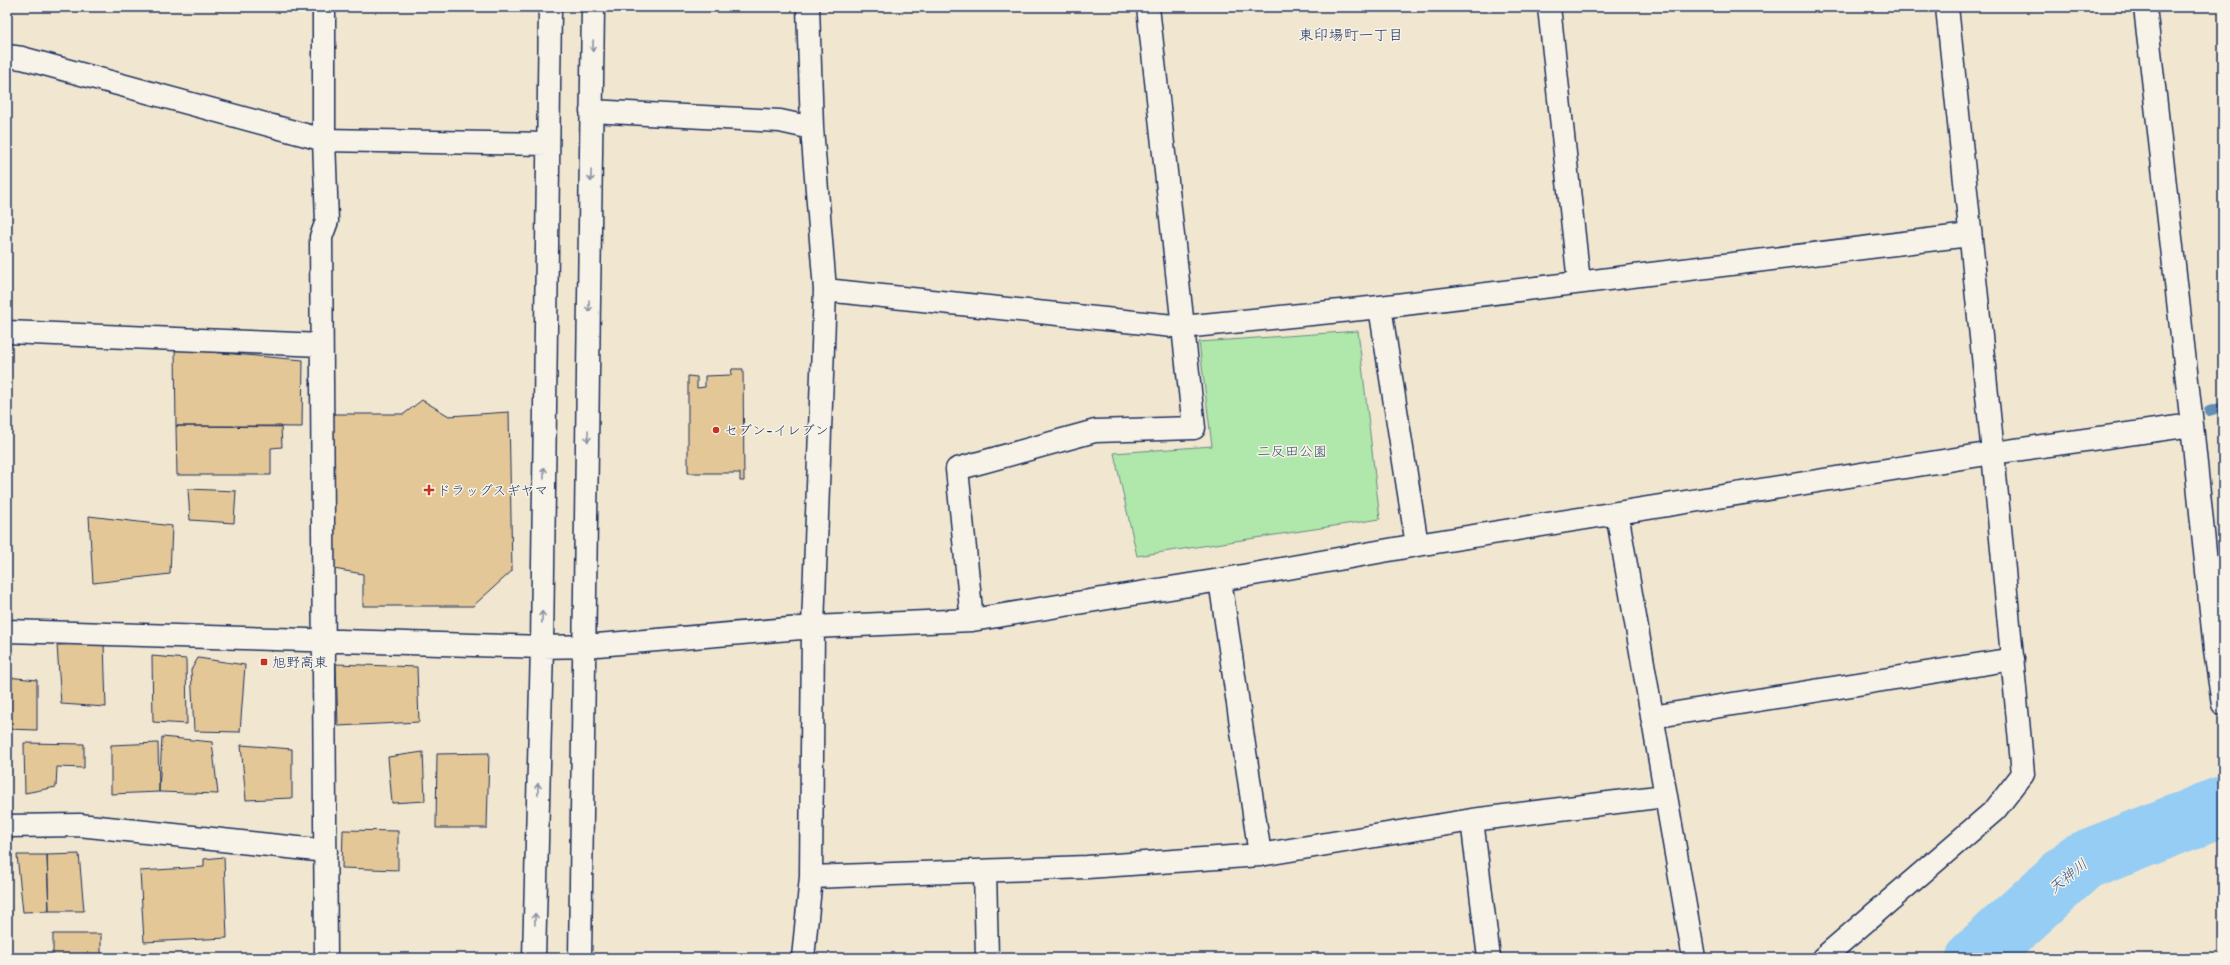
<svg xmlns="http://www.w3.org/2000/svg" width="2230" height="965" font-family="'Shantell Sans','Klee One',sans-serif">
  <rect width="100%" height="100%" fill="#f1e6d0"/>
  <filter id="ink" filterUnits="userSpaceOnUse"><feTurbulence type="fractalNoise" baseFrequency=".025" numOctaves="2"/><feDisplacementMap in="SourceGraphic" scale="8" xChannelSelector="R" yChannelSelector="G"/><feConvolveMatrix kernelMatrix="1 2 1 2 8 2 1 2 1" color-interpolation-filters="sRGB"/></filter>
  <g filter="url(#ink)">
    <path fill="#b0e7aa" stroke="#668b84" d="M1358,331l22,188 -243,37 -23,-103 98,-7 -13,-104z"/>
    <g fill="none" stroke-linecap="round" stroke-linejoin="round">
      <path stroke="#648eb8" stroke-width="10" d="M2209,411l14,-4"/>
      <path stroke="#95cdf4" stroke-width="60" d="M1976,958l105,-96 142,-56"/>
    </g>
    <path fill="#e4c797" stroke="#1b2f5e" d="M175,349l128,11 -1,67 -126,-1z
      M732,369h11l1,112h-4v-8h-52v-97l9,1v11l8,-1v-11l26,-1z
      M422,400l27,16 60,-4 3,159 -39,35h-110v-32l-35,-6 -2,-154h78z
      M176,426h105l1,21 -11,1v27h-94z
      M188,489l48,2 -2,32 -44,-3z
      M89,516l83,10 -2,48 -77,9z
      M104,643l2,64 -45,-3 -4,-59z
      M152,656l34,3 1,65 -34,-2z
      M198,658l47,7 -5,67 -46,-1 -3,-61z
      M336,664l81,3 2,55 -81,4z
      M7,677l30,3v50l-30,-1z
      M162,737l50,5 6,52 -59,-2z
      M24,743l60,1v24l-27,-1 -1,20 -31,6z
      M158,743l1,49 -48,2v-49z
      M241,745l51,4v49l-46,2z
      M423,752l2,49 -33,2 -4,-46z
      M489,753l-2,75h-51l1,-74z
      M343,830l55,1v39l-56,-2z
      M79,854l5,57h-35l-2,-56z
      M17,855h30l2,56 -26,1z
      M224,857l3,81 -83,4 -4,-71 64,-4v-8z
      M53,934h48v24h-48z"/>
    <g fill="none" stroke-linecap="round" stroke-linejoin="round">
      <defs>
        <path id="minor" d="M324,7v133l3,81 -6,16 5,721
          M1549,7l30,275
          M2145,7l47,418 23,225 8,54
          M7,56l15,2 302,82 223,4
          M591,111l189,10 32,7
          M825,290l358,37 197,-20 589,-72
          M1380,307l37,238
          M7,332l314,13
          M1617,513l77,445
          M1220,580l40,275
          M972,620l-15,-151 138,-38 99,-3 -46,-421
          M7,631l535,16 43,-1 228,-19 159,-7 248,-40 197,-35 576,-92 199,-28
          M1652,717l361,-58
          M1472,820l17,138
          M7,826l72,-1 247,26
          M985,871l2,87
          M811,877l276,-10 173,-12 212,-35 193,-24
          M534,958l8,-311 8,-640
          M580,958l13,-951
          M803,958l8,-81 2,-250 12,-337 -13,-162 -4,-121
          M1823,958l172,-148 28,-36 -30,-321 -46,-446"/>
      </defs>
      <use href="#minor" stroke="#1b2f5e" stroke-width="25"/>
      <use href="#minor" stroke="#f7f3e8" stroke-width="22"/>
    </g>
    <defs><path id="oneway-shaft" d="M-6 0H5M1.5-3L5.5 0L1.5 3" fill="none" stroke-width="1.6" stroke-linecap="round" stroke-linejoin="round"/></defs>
    <g stroke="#8991a3">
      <use href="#oneway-shaft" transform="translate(593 46) rotate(91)"/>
      <use href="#oneway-shaft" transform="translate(591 176) rotate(91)"/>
      <use href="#oneway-shaft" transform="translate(589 306) rotate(91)"/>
      <use href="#oneway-shaft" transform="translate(588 436) rotate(91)"/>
      <use href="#oneway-shaft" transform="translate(544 473) rotate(-89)"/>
      <use href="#oneway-shaft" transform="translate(542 617) rotate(-89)"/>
      <use href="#oneway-shaft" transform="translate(538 789) rotate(-89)"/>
      <use href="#oneway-shaft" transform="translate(535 919) rotate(-89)"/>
    </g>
  </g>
  <g fill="#c8321e" stroke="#f7f3e8" stroke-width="1.5">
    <circle cx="716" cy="430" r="4"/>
    <path d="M427 484h4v4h4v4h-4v4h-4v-4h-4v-4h4z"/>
    <rect x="260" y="658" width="8" height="8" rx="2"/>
  </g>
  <g text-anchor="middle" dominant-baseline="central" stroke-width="3" stroke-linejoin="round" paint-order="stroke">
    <g font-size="14" fill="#1b2f5e" stroke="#f7f3e8" text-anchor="start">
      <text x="724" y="430">セブン-イレブン</text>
      <text x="437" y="490">ドラッグスギヤマ</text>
      <text x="272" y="662">旭野高東</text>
    </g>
    <g font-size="14" fill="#39546d" stroke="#f7f3e8">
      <text x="1292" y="451">二反田公園</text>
    </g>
    <g font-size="15" fill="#1b2f5e" stroke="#f7f3e8">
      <text x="1351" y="35">東印場町一丁目</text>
    </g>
    <g font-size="15" font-style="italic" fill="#3a5684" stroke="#f7f3e8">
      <text transform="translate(2068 876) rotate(-39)">天神川</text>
    </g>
  </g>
  <rect width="2230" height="965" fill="none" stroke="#f7f3e8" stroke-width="24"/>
  <rect x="12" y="12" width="2206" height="941" fill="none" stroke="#1b2f5e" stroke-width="1.5" filter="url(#ink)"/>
</svg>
